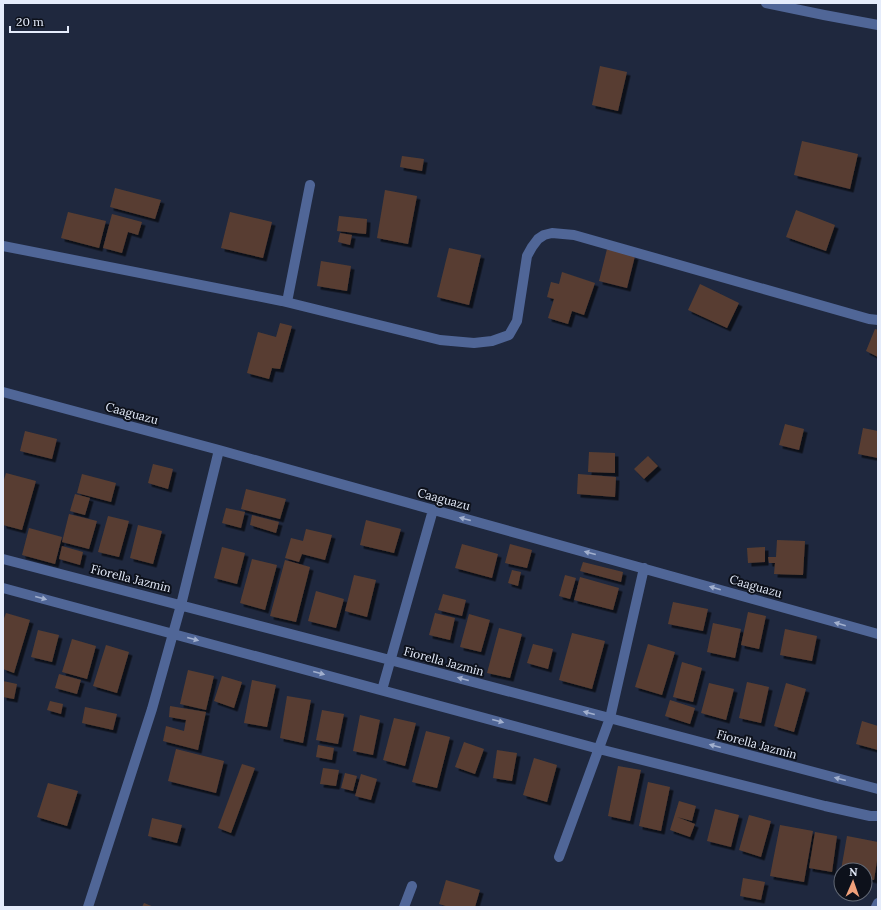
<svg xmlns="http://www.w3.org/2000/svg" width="881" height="910" font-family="Lora,serif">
  <defs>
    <filter id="shadow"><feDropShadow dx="3.5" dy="3.5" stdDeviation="0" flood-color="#0009"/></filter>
  </defs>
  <rect width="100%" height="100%" fill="#1f283e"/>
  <path fill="#583e31" filter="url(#shadow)" d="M600,66l27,6 -9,39 -26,-6z
    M802,141l56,13 -8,35 -56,-14z
    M402,156l22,3 -2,12 -22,-4z
    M115,188l46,12 -6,19 -45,-12z
    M385,190l32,6 -9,48 -31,-6z
    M796,210l39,15 -9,26 -40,-14z
    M68,212l38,9 -7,27 -38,-10z
    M230,212l42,10 -9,36 -42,-10z
    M112,214l30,8 -4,13 -10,-3 -6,21 -19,-5z
    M339,216l28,3 -1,15 -29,-3z
    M340,233l12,2 -2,10 -12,-3z
    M449,248l32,7 -12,50 -32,-8z
    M607,249l28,7 -8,32 -28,-7z
    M321,261l30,5 -4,25 -30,-5z
    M562,272l33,11 -11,32 -12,-4 -4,13 -20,-6 6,-19 -7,-2 4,-15 8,2z
    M700,284l39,19 -12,25 -39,-18z
    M280,323l12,3 -12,43 -8,-1 -3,11 -22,-6 11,-41 18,5z
    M875,329l3,1v27l-12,-6z
    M785,424l19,5 -5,21 -20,-5z
    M863,428l15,3v27l-20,-4z
    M25,431l32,8 -5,20 -32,-8z
    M589,452l26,1v20l-27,-1z
    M648,456l10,10 -14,13 -10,-10z
    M153,464l20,5 -5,20 -20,-6z
    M6,473l30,8 -14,49 -19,-5v-42z
    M82,474l34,9 -5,19 -34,-9z
    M578,474l38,3 -1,20 -38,-3z
    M246,489l40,10 -6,20 -39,-10z
    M75,494l15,4 -5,17 -15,-4z
    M226,508l19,4 -4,16 -19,-5z
    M69,514l28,7 -8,28 -27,-7z
    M252,515l27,7 -3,11 -26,-8z
    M108,516l21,5 -10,36 -21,-5z
    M366,520l35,9 -7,24 -34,-8z
    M138,525l24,6 -9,33 -23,-6z
    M29,528l33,9 -7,27 -33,-9z
    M306,529l26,6 -7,25 -23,-6 -3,8 -14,-4 6,-20 12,3z
    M777,540l28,1 -2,34 -29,-1 1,-11h-6l-1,-6h8z
    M462,544l36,10 -6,24 -37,-10z
    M510,544l22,6 -5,18 -22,-5z
    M62,546l21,6 -3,13 -21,-6z
    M222,547l23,6 -8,31 -23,-6z
    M765,547v15l-17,1 -1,-15z
    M252,559l25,6 -12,45 -25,-7z
    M285,560l25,7 -14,55 -26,-6z
    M583,562l40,10 -2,10 -41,-11z
    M512,570l9,2 -3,14 -10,-3z
    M354,575l22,5 -9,37 -22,-6z
    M565,575l11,3 -6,21 -11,-3z
    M580,577l39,11 -6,22 -39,-10z
    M316,591l28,8 -8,29 -28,-7z
    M443,594l23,6 -4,16 -24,-6z
    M673,602l35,7 -5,22 -35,-7z
    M748,612l18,4 -7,33 -18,-4z
    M6,613l24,7 -16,53 -11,-4v-48z
    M435,613l20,5 -5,22 -21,-5z
    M469,614l21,6 -9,32 -21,-5z
    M713,623l28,6 -6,29 -28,-6z
    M499,628l23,6 -12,44 -23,-5z
    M785,629l32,7 -5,25 -32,-6z
    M38,630l21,5 -7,27 -21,-5z
    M572,633l33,8 -13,48 -33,-9z
    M72,639l24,7 -9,33 -25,-7z
    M533,644l20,5 -5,20 -21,-6z
    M648,644l27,8 -13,43 -27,-8z
    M106,645l23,7 -12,41 -24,-7z
    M682,662l20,6 -9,34 -20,-5z
    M188,670l26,6 -8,34 -26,-6z
    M59,674l22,6 -4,14 -22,-6z
    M222,676l20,6 -8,26 -20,-7z
    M252,680l24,5 -9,42 -23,-4z
    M3,681l14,3 -3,15 -11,-2z
    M747,682l22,5 -8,36 -22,-5z
    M709,683l25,6 -8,31 -25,-7z
    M786,683l20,6 -12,43 -20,-6z
    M287,696l24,4 -8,43 -23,-5z
    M670,700l25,8 -5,16 -25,-8z
    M50,701l13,3 -2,10 -14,-4z
    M170,706l36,6 -8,38 -35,-9 3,-15 18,5 2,-11 -17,-3z
    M85,707l32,7 -4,16 -31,-7z
    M322,710l22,4 -6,30 -22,-4z
    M360,715l20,5 -7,35 -20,-4z
    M394,718l22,5 -11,43 -22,-6z
    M862,721l16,5v24l-22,-6z
    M426,731l24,6 -13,51 -25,-6z
    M464,742l20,7 -9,25 -20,-7z
    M318,745l16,3 -2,12 -16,-3z
    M176,749l48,12 -8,32 -48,-12z
    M497,750l20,3 -5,28 -19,-3z
    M534,758l23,7 -10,37 -24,-7z
    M242,764l13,4 -24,65 -13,-5z
    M618,766l23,4 -11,51 -22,-5z
    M323,768l16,2 -3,16 -16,-2z
    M345,773l12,3 -4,15 -12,-3z
    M361,774l16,5 -6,21 -16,-4z
    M648,782l22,5 -9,44 -22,-5z
    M48,783l30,8 -11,35 -30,-9z
    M679,801l17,5 -4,15 -15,-4 18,7 -5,13 -20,-7z
    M715,809l24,6 -8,32 -24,-6z
    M749,815l22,6 -10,36 -22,-7z
    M152,818l30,7 -5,18 -29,-7z
    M780,825l33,6 -9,51 -34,-6z
    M815,832l22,4 -5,36 -23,-4z
    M847,836l31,6v12l-4,26 -9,-2v-8h-24z
    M743,878l22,4 -4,18 -21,-4z
    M446,880l34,10 -5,17h-26l-10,-3z
    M144,903l10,4h-12z"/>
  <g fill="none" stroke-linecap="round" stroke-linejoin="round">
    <path stroke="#506697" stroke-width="10" d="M766,3l58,12 54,10
      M3,246l279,55 158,39 34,3 18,-2 17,-6 8,-14 10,-65 5,-9 6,-8 6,-4 8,-2 22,2 295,84 9,1
      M287,302l23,-117
      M3,392l216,58 659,184
      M3,559l387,101 488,129
      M3,588l596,161 226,57 45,10h8
      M382,690l51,-180
      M559,857l51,-139 34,-150
      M88,907l64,-198 29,-104 38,-155
      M404,907l8,-21
      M876,907l2,-4"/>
  </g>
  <defs><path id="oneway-solid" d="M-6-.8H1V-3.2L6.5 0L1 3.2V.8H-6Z"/></defs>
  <g fill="#a2b0ce">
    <use href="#oneway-solid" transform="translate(465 519) rotate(-165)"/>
    <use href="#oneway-solid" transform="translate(590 553) rotate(-165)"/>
    <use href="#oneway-solid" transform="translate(715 588) rotate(-164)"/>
    <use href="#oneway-solid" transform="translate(41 598) rotate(15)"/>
    <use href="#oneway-solid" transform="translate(840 624) rotate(-164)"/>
    <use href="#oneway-solid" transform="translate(193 639) rotate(15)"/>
    <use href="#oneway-solid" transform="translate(319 673) rotate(15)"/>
    <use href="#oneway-solid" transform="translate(463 679) rotate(-165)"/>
    <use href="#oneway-solid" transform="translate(589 713) rotate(-165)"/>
    <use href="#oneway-solid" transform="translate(498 721) rotate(15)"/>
    <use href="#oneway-solid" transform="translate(715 746) rotate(-165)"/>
    <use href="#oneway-solid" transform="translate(840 779) rotate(-165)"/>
  </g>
  <g text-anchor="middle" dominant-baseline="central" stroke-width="4" stroke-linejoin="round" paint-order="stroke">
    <g font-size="12" fill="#e5ecfb" stroke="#0d111b">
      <text transform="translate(132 413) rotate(15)">Caaguazu</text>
      <text transform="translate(444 499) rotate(15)">Caaguazu</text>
      <text transform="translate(131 578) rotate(14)">Fiorella Jazmin</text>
      <text transform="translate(756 586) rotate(16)">Caaguazu</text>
      <text transform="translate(444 661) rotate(15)">Fiorella Jazmin</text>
      <text transform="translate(757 744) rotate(15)">Fiorella Jazmin</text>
    </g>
  </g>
  <rect width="881" height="910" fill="none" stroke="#e5ecfb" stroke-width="8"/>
  <g transform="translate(853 882) rotate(2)"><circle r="19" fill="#0d111b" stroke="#636975"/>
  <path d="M0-3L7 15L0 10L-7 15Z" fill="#f1a17b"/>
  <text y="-6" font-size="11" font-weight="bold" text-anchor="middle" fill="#e5ecfb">N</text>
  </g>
  <path d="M10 26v6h58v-6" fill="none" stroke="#e5ecfb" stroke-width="2"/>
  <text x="16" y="26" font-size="12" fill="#e5ecfb" stroke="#0d111b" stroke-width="3" paint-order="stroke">20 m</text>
</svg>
